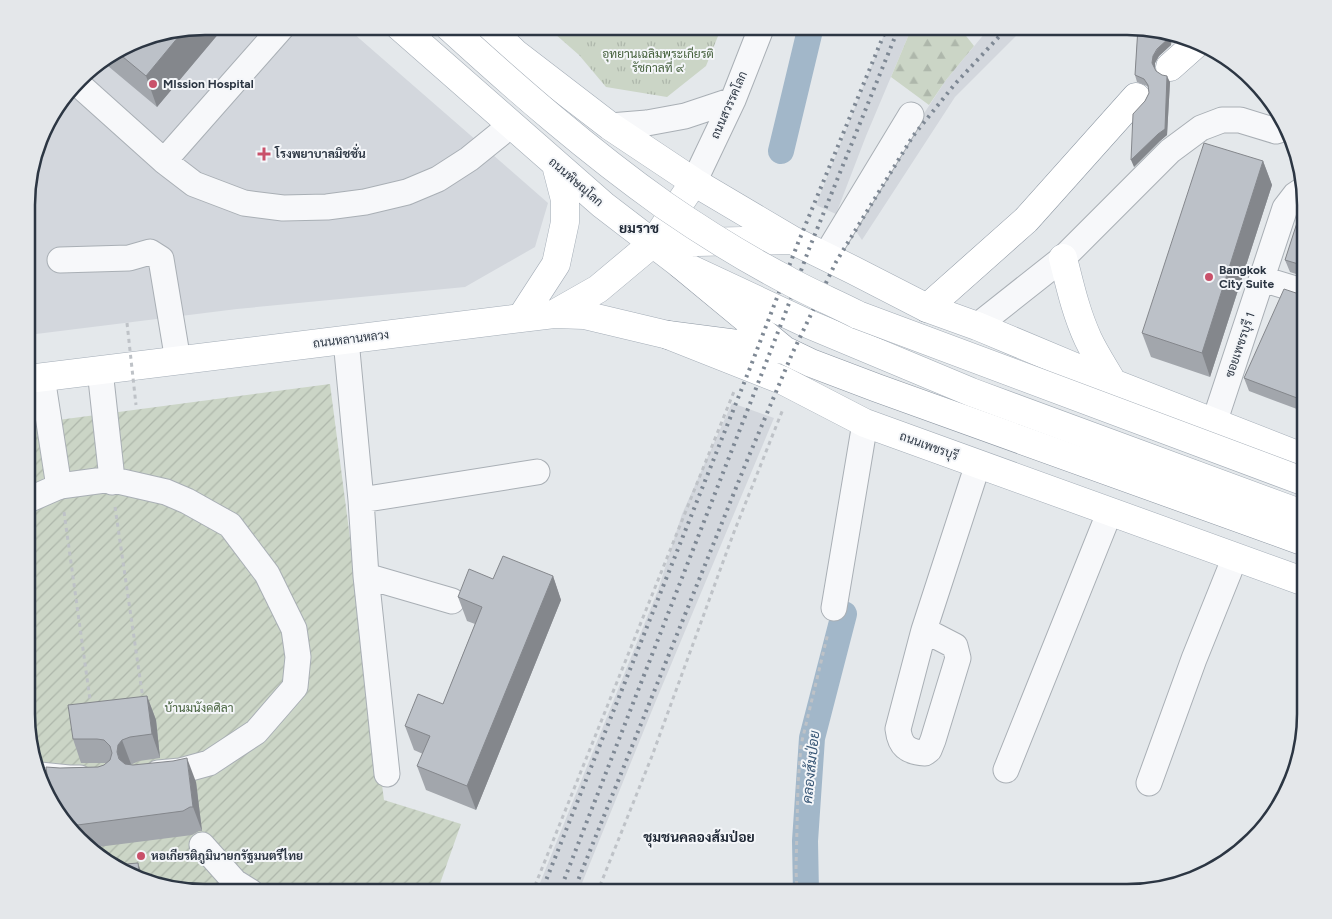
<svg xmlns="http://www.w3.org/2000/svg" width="1332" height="919" font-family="Figtree,Sarabun,sans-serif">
  <defs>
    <pattern id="forest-firs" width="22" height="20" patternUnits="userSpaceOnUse" patternTransform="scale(1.25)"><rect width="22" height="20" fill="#cbd5c6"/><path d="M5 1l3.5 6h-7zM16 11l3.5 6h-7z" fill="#aeb7ab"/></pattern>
    <pattern id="park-tufts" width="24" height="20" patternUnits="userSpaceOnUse" patternTransform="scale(1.25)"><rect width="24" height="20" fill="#cbd5c6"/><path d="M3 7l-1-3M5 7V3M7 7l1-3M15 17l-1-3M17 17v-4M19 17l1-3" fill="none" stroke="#aeb7ab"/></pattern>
    <pattern id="garden-furrows" width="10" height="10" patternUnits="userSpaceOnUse" patternTransform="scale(1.25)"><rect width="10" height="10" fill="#cbd5c6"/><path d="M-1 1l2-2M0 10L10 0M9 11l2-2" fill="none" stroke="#aeb7ab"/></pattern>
  </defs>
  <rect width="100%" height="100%" fill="#e4e8eb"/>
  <path fill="#d3d7dd" d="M205,26h140l203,177 -13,44 -70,40 -228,22 -209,26v-153l17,-56 42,-55 50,-31z
    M887,27h25l-46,109 -30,78 -20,-9z
    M990,27h35l-70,70 -93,143 -11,-16 95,-144z
    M732,403l42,15 -119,285 -77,190h-42l122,-303 24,-76z"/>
  <path fill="url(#forest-firs)" d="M912,27h47l15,19 -28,34 -17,25 -38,-28z"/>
  <path fill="url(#park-tufts)" d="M546,26h176l-16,40 -39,31 -61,-10 -27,-32z"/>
  <path fill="url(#garden-furrows)" d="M330,384l54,416 77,24 -24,68h-244l-46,-9 -51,-27 -46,-53 -22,-66v-313z"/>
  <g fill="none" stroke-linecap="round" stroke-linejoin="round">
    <path stroke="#a2b7c9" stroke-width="26" d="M781,151l30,-125
      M806,893l-1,-52 7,-103 32,-124"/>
    <defs>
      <path id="minor" d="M77,83l87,78 119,-135
        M610,126l37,-3 38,-7 48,-16
        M164,161l30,23 50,19 39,5 44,-1 38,-5 42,-10 31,-13 31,-20 42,-34
        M694,182l39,-82 29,-74
        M825,257l86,-142
        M60,260l69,-2 21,-6 11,7 17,102
        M1262,279l43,13
        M977,326l86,-68 107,-107 31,-23 21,-8h18l36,11 10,-3
        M346,340l15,160 5,76 21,198
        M100,370l12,109
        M42,377l17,110
        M1214,423l71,-215 10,-13 9,-6
        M28,500l32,-14 52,-7v3l6,-1 48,11 21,9 43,24 37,49 27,55 4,28 -3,30 -39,45 -47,31 -29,8 -22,2
        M361,500l176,-28
        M366,576l86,25
        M834,608l31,-185
        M924,630l31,16 3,12 -25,82 -4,10 -4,3c-18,-1 -25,-7 -27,-24l26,-99 54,-166
        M1006,770l104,-259
        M40,775l29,3h11
        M1149,783l45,-124 41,-102
        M202,845l33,37 16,10"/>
      <path id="major" d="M399,26l204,179 77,59 126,59 165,69 334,123
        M487,26l28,27 95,73 84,56 98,58 61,30 74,38 50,18 136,57 192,75
        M653,243l139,-3
        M1063,258c7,28 13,55 25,81 7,15 17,30 25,44
        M554,314l30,1 84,20 114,45 83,43 440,159
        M521,318l35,-54 9,-42v-22l-9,-35
        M28,379l526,-65 44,-25 55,-46 41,-61"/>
      <path id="highway" d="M1170,67l27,-24
        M680,264l104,86
        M927,308l99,-88 110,-123
        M668,335l116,15 27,13 66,25 428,154"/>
    </defs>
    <use href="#minor" stroke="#a9afb5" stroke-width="27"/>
    <use href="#major" stroke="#a4adb7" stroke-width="29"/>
    <use href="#highway" stroke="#8c96a2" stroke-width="29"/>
    <path stroke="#bec2c7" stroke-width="3" stroke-dasharray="4 4" stroke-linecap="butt" d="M115,507l28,192
      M64,512l27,195
      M532,893l203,-504
      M597,893l55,-137 82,-224 49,-123
      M797,893l-1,-24 2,-85 3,-39 27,-112"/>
    <use href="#minor" stroke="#f7f8fa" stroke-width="25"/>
    <use href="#major" stroke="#fff" stroke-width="28"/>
    <use href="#highway" stroke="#fff" stroke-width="28"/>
    <path stroke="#7e8894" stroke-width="4" stroke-dasharray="2.5 5" stroke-linecap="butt" d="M541,893l209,-525 48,-125 89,-216
      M559,893l226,-579 24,-65 90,-222
      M573,893l173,-430 46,-109 44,-92 77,-126 42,-52 53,-57"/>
    <defs>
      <path id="major-bridge" d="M448,26c69,63 140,125 216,179 39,27 81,53 123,75 23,13 48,23 71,35l447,167"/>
    </defs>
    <use href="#major-bridge" stroke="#a4adb7" stroke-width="29" stroke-linecap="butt"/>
    <path stroke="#bec2c7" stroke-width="3" stroke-dasharray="4 4" stroke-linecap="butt" d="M127,323l9,82"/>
    <use href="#major-bridge" stroke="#fff" stroke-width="28"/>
  </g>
  <path fill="#a2a6ac" d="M205,26h20l-68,81 -55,-46 35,-21z
    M1138,27l34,6 -1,12 -12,11 -4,7v5l1,3 14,11 -3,53 -7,6 -26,26 11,-66 4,-8v-5l-2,-2 -10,-4 -2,-7z
    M1263,161l9,24 -62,192 -59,-20 -9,-24z
    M1305,198v79l-15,-5 -5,-12z
    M1305,292v120l-56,-21 -5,-13 52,-85h7z
    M553,576l8,24 -85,210 -50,-20 -9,-24 6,-12 -9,-4 -9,-24 38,-22 32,-80 -8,-3 -9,-24 35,-18z
    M147,696l9,24 4,38 -21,3 -9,4 66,17 6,49h-3l-7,4 -102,13 -39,-44 9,-36 38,-1 6,-2 3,-2h-26l-8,-24z"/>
  <path fill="#84878c" d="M205,26h20l-68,81 -11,-31 38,-46z
    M1169,33h3l-1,12 -12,11 -4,7v7l-3,-7 1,-7z
    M1167,76l3,6 -3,53 -7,6 -26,26 -3,-7z
    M1263,161l9,24 -62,192 -8,-24z
    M553,576l8,24 -85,210 -9,-24z
    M147,696l9,24 4,38 -8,-24z
    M122,740l9,24 -4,6 -1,6 -9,-24 1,-7z
    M187,758l9,24 6,49 -9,-24z
    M138,863l7,19 -5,-3z"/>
  <path fill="#bcc1c8" stroke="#84878c" d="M1138,27l31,6v5l-12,11 -4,7 -1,7 4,8 6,4 5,1 -2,53 -7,5 -27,26 2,-46 12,-13 4,-8 -1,-8 -4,-6 -9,-4z
    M184,30l-38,46 -29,-24 20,-12z
    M1204,143l59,18 -61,192 -60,-20z
    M1305,198v68l-20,-6z
    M1284,289l12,4h7l2,-1v109l-61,-23z
    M503,556l50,20 -86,210 -50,-20 13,-30 -25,-10 13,-32 25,10 39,-97 -24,-10 11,-28 24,10z
    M147,696l5,38 -22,3 -8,3 -4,5 -1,7 2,7 6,5 8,1 40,-4 14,-3 6,49h-3l-7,4 -113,15 -19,-22 -5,-37 14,1 38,-1 6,-2 6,-5 2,-7 -2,-7 -6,-6 -7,-1h-24l-5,-34z
    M138,863l2,16 -26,-14z"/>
  <g fill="#c9516a" stroke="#f4f6f9" stroke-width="2">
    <circle cx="153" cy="84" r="5"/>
    <path d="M261.5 146.5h5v5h5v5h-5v5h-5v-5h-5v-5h5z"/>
    <circle cx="1209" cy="277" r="5"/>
    <circle cx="141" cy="856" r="5"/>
  </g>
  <g text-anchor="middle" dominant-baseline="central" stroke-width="4" stroke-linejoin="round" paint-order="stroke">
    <g font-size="12" fill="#435f3a" stroke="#f4f6f9">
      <text x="658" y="54">อุทยานเฉลิมพระเกียรติ<tspan x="658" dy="14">รัชกาลที่ ๙</tspan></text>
      <text x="199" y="708">บ้านมนังคศิลา</text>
    </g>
    <g font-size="12" font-weight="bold" fill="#2c3643" stroke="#f4f6f9" text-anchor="start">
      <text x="163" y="84">MIssion Hospital</text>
      <text x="275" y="154">โรงพยาบาลมิชชั่น</text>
      <text x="1219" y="270">Bangkok<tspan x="1219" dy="14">City Suite</tspan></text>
      <text x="151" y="856">หอเกียรติภูมินายกรัฐมนตรีไทย</text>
    </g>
    <g font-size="12" fill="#2c3643" stroke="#f4f6f9">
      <text transform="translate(729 105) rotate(-66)">ถนนสวรรคโลก</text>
      <text transform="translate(576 182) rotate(41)">ถนนพิษณุโลก</text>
      <text transform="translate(351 339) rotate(-7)">ถนนหลานหลวง</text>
      <text transform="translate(1240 345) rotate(-71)">ซอยเพชรบุรี 1</text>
      <text transform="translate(929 446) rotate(20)">ถนนเพชรบุรี</text>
    </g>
    <g font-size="14" font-weight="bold" fill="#1e2734" stroke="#f4f6f9">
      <text x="639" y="228">ยมราช</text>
      <text x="699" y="837">ชุมชนคลองส้มป่อย</text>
    </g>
    <g font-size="14" font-style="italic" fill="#385776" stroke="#f4f6f9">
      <text transform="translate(811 767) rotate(-84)">คลองส้มป่อย</text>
    </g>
  </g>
  <path d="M0 0H1332V919H0ZM205 35H1127A170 170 0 0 1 1297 205V714A170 170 0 0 1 1127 884H205A170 170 0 0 1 35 714V205A170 170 0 0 1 205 35Z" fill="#e4e7ea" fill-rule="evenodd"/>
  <path fill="none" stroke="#2c3643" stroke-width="2.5" d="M205 35H1127A170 170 0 0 1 1297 205V714A170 170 0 0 1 1127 884H205A170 170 0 0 1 35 714V205A170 170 0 0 1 205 35Z"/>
</svg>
